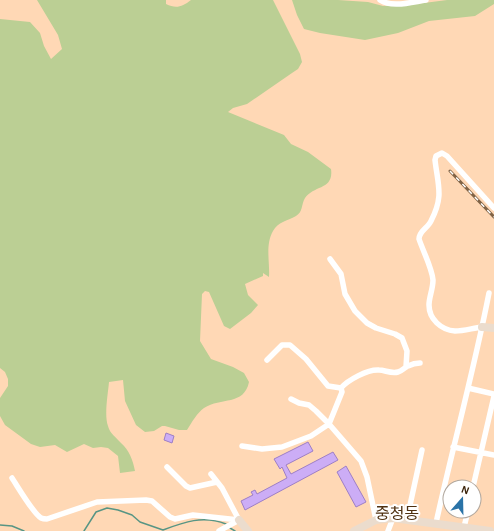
<svg xmlns="http://www.w3.org/2000/svg" width="494" height="531" font-family="'Alegreya Sans','Noto Sans KR',sans-serif">
  <rect width="100%" height="100%" fill="#ffd8b5"/>
  <path fill="#bbcf94" d="M37,0h129v4c10,5 16,3 25,-4h82l27,54 2,8 -4,7 -6,4 -45,31 -14,4 -5,4 56,23 7,9 17,8 23,17c3,21 -17,16 -26,29 -4,7 -2,14 -9,18 -9,5 -18,6 -23,15 -8,14 -3,31 -4,46l-6,-4v3l-18,8 3,11 10,10 -7,8 -21,16 -6,-3 -15,-34 -4,-1 -3,3 -2,47 11,18 22,8 11,6 5,9c-5,24 -28,15 -45,26 -7,5 -12,14 -17,22h-8l-14,-4h-3l-8,5 -9,1 -9,-7 -11,-24 -2,-21 -14,2c-1,12 -5,33 -1,44 2,8 8,11 13,17 8,7 12,17 14,28l-15,2 -2,-17 -10,-8 -7,-1 -8,1 -9,-4 -17,8 -12,-7 -15,2 -9,-3 -26,-19 -5,-9v-18l8,-12v-7l-3,-7 -5,-4v-349l30,3 10,11 4,13 7,13 11,-10 -4,-14z
    M292,0h46l30,2 15,4 41,-3 23,-3h47v4l-19,12 -46,5 -31,12 -33,7 -45,-7 -16,-4 -7,-14z"/>
  <g fill="none" stroke-linecap="round" stroke-linejoin="round">
    <path stroke="#579584" stroke-width="1.5" d="M0,525l12,1 12,5
      M230,528l5,3
      M84,531l12,-19 11,-4 11,2 14,5 8,7 23,8c21,-8 40,-15 63,-6"/>
  </g>
  <path fill="#ccadf6" stroke="#9e7fc5" d="M166,433l8,3 -2,7 -8,-3z
    M308,442l5,9 -27,14 5,9 42,-22 5,8 -93,50 -4,-9 12,-6 -2,-3 4,-2 2,4 30,-16 -5,-11 -2,2 -6,-10z
    M346,466l20,36 -10,5 -19,-35z"/>
  <g fill="none" stroke-linecap="round" stroke-linejoin="round">
    <path stroke="#fff" stroke-width="5.5" d="M380,0c12,8 32,2 46,0
      M330,259l11,15 4,20 10,17 12,12 9,5 19,6 7,4 5,13 -1,16
      M482,327c-9,1 -18,4 -27,4 -14,-1 -26,-12 -26,-26 0,-8 4,-16 4,-25 -1,-12 -10,-29 -14,-41 0,-8 9,-11 12,-18 13,-25 7,-35 4,-61l1,-4 6,-3 5,3 47,52
      M341,388c7,-8 27,-19 38,-18 6,0 12,4 19,2 4,-1 7,-5 10,-6 4,-2 8,-3 12,-3
      M468,388l26,6
      M291,399l8,4 10,2 7,6 13,13 32,37 6,16 9,43
      M242,446l20,3 20,-2 29,-11 18,-12 13,-32 -1,-4 -13,-2 -22,-27 -16,-14h-8l-15,15
      M453,447l41,8
      M167,467l19,19 4,2 27,-6
      M211,474l11,14 17,32
      M12,478c6,9 21,35 29,40 2,1 3,1 6,1l50,-17 49,-2 6,1 18,16 5,2 18,-4 46,5
      M473,487l21,-91
      M407,519l15,-69
      M436,523c17,-77 38,-153 53,-230
      M464,527l4,-16
      M219,531l20,-11
      M388,531l5,-13"/>
    <path stroke="#ebdccd" stroke-width="8" d="M482,327l12,1
      M239,520l9,11
      M354,531l22,-11 17,-2 97,13"/>
    <defs>
      <path id="rail" d="M450,171l44,46"/>
    </defs>
    <use href="#rail" stroke="#806346" stroke-width="3"/>
    <use href="#rail" stroke="#fff" stroke-width="1.5" stroke-dasharray="4.5" stroke-linecap="butt"/>
  </g>
  <g text-anchor="middle" dominant-baseline="central" stroke-width="4" stroke-linejoin="round" paint-order="stroke">
    <g font-size="16" fill="#503111" stroke="#fff">
      <text x="397" y="514">중청동</text>
    </g>
  </g>
  <g transform="translate(462 499) rotate(20)"><circle r="19" fill="#ffffff" stroke="#b1a79d"/>
  <path d="M0-3L7 15L0 10L-7 15Z" fill="#2a73a7"/>
  <text y="-6" font-size="11" font-weight="bold" text-anchor="middle" fill="#3c240b">N</text>
  </g>
</svg>
